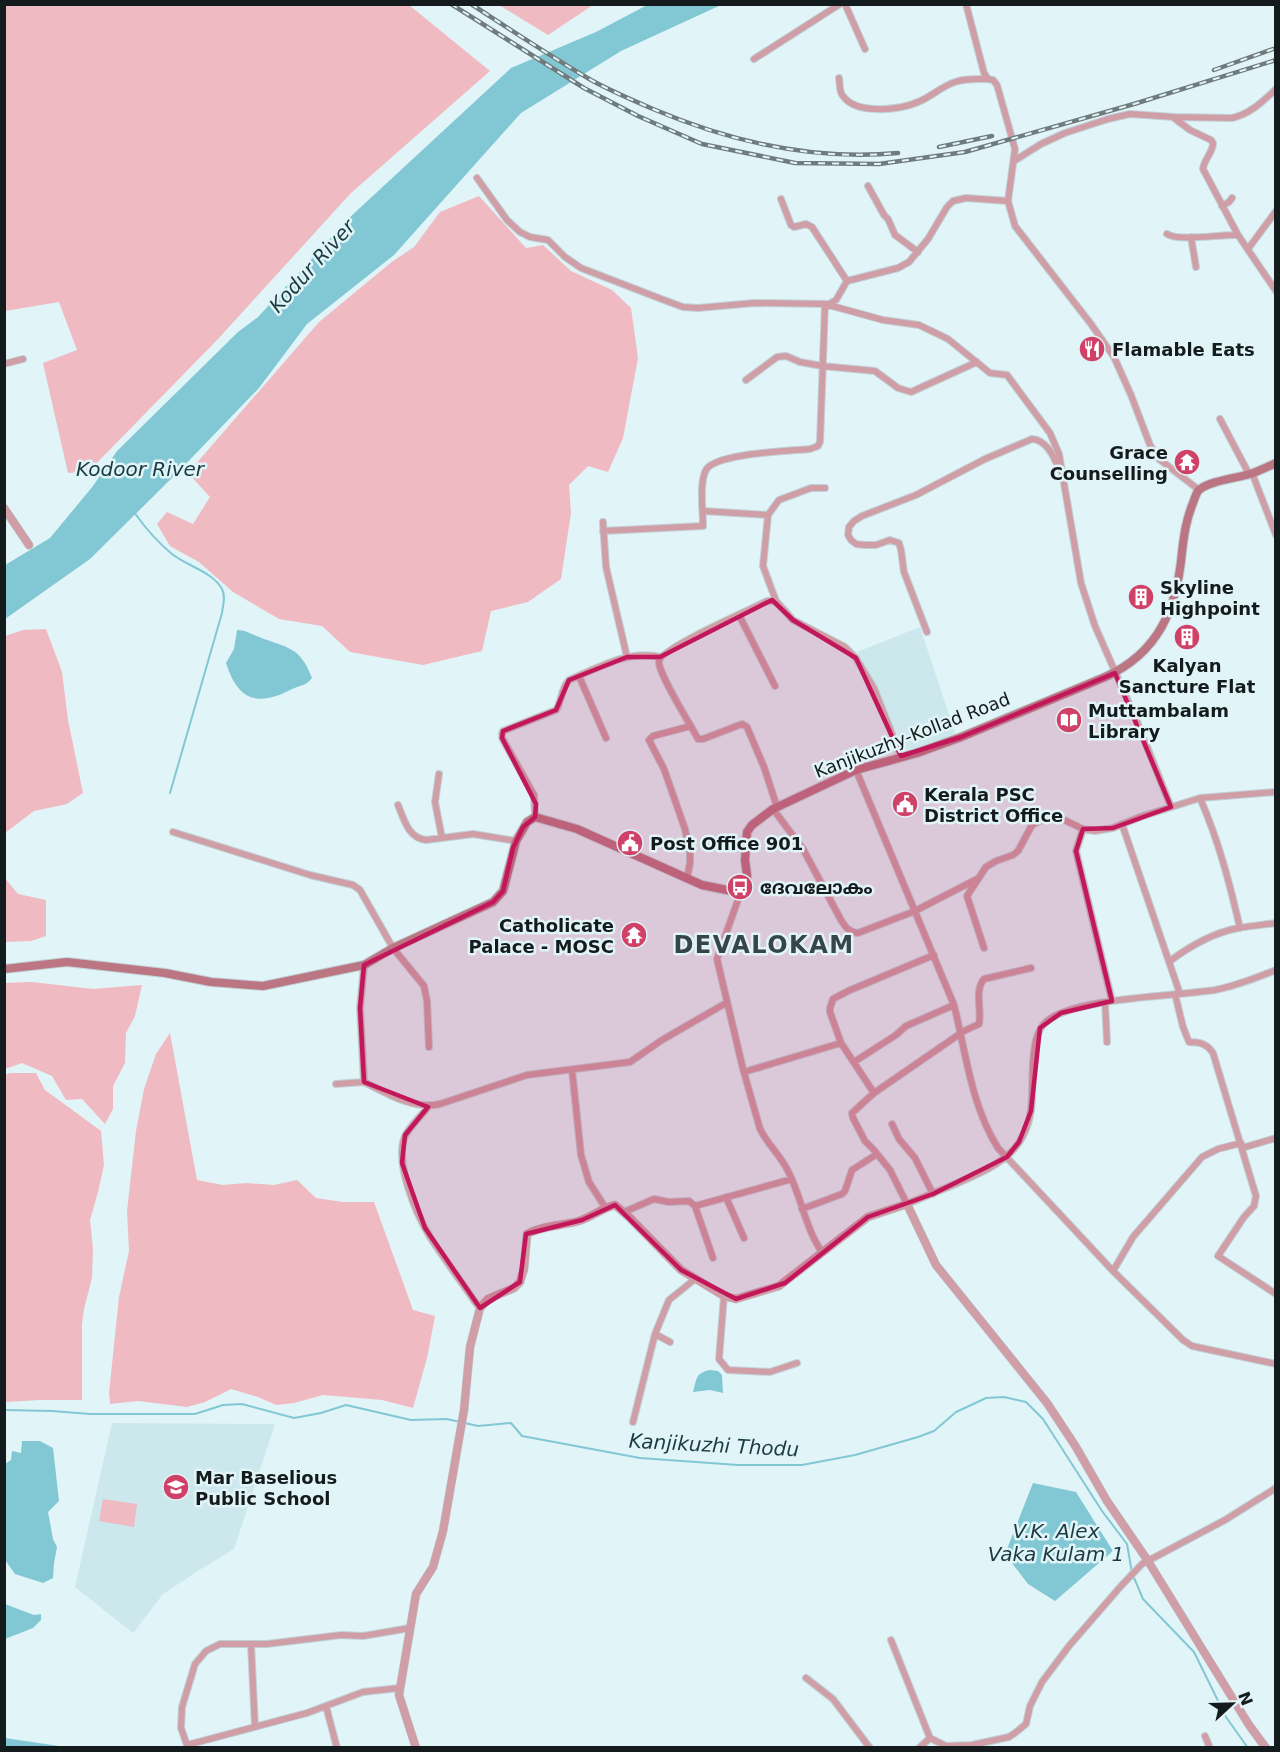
<svg xmlns="http://www.w3.org/2000/svg" width="1280" height="1752" font-family="'DejaVu Sans','Noto Sans Malayalam',sans-serif">
  <rect width="100%" height="100%" fill="#e1f4f8"/>
  <path fill="#cce8ed" d="M920,627l35,106 -48,21 -50,-102z
    M112,1423l163,1 -41,125 -33,20 -38,25 -30,39 -58,-46z"/>
  <path fill="#f0bac2" d="M5,4l404,1 81,66 -139,122 -133,146 -129,132 -21,2 -25,-110 34,-13 -18,-48 -54,9z
    M499,5h94l-45,30z
    M479,196l47,52 17,-3 28,26 41,19 19,18 7,50 -15,80 -15,34 -20,-6 -19,19 2,28 -10,66 -33,23 -37,9 -9,40 -59,14 -73,-13 -28,-26 -43,-7 -46,-27 -34,-30 -29,-16 -13,-22 10,-12 26,12 17,-27 -22,-24 131,-151 74,-61 21,-14 26,-35z
    M46,629l16,43 6,48 15,73 -16,11 -33,7 -29,22v-197l18,-6z
    M5,878l13,16 28,6v36l-15,5 -26,1z
    M32,982l61,7 49,-4 -7,31 -9,17 -1,30 -12,23v23l-8,15 -23,-25 -16,1 -14,-24 -30,-13 -17,6v-86z
    M170,1033l27,147 26,5 23,-2 28,2 23,-5 19,18 27,4h31l39,108 22,6 -8,42 -14,50 -31,-8 -59,-5 -29,8 -18,2 -18,-8 -27,-8 -26,13 -18,5 -49,-6 -28,3 -1,-11 10,-96 10,-46 -2,-40 9,-80 8,-42 12,-35z
    M10,1073h26l9,17 56,41 3,34 -6,27 -8,28 3,29 -1,29 -8,31 -2,15v76h-42l-35,2 -1,-327z
    M103,1499l34,5 -3,23 -35,-6z"/>
  <path fill="#82c8d4" d="M649,4l72,1 -100,46 -100,62 -127,142 -87,69 -48,64 -81,84 -88,87 -85,60v-54l45,-27 43,-52 24,-35 121,-119 20,-15 91,-99 162,-150 85,-36z
    M237,630c8,0 14,4 22,7 28,11 41,9 53,41 -6,8 -11,7 -20,11 -34,18 -54,12 -66,-26l8,-14z
    M710,1370l8,1 4,4 1,18 -13,-3 -17,2c4,-13 2,-19 17,-22z
    M22,1441h18l13,7 6,53 -11,11 5,27 4,8 -3,16 -1,15 -10,5 -28,-9 -10,-14v-96l6,-4 1,-9 9,2z
    M1033,1483l43,9 37,59 -58,50 -27,-17 -23,-30z
    M5,1604l29,11 7,-1v6l-8,8 -28,11z
    M5,1738l54,8v1h-54z"/>
  <g fill="none" stroke-linecap="round" stroke-linejoin="round">
    <path stroke="#82c8d4" stroke-width="2" d="M134,512c12,17 22,29 38,42 15,12 41,18 50,35 4,8 1,16 0,24l-52,180
      M4,1410l48,1 38,3h105l28,-9 19,-1 52,14 27,-5 25,-8 65,15 36,-1 31,7 33,-3 11,13 118,22 98,7h64l53,-10 63,-18 16,-6 22,-19 30,-14 18,-1 22,5 17,17 59,92 25,33 5,29 11,26 51,53 32,65 22,31"/>
    <defs>
      <path id="minor" d="M845,4l20,45
        M966,4l18,69 4,6 5,1 4,5 18,64 -7,52 7,25 76,98 23,33 17,38 19,50 9,14 40,31
        M754,59l86,-55
        M839,78c1,6 0,14 4,18 13,19 57,14 75,6 13,-5 24,-16 37,-20 11,-4 22,-3 33,-3
        M1174,118l16,12 21,10 2,3c0,10 -9,16 -10,26l35,66 38,56
        M1014,161l27,-17 24,-11 43,-14 22,-5 44,3 58,1c18,-4 30,-16 44,-29
        M477,178l30,42 13,12 10,5 18,3 17,17 16,11 83,32 19,7 15,1 56,-5 75,1 7,-4 11,-19 51,-13 11,-6 19,-23 19,-32 6,-6 13,-3 42,3
        M868,186l16,29 4,4 7,16 23,17
        M781,199l10,26 3,2 12,-3 6,3 35,54
        M1222,206l7,-4 3,-4
        M1167,234c12,8 54,0 71,1
        M1191,237l5,30
        M1248,249l28,-38
        M4,364l19,-5
        M746,380l31,-23 9,-1 14,6 22,4 53,5 23,17 13,4 66,-30
        M1220,419l29,55
        M1252,473l24,62
        M703,511l65,4 -5,51 13,35
        M768,515l11,-15 32,-12h14
        M603,522l3,45 21,90
        M603,531l100,-5c0,-16 -4,-43 3,-56 9,-17 85,-19 104,-21l8,-3 2,-4 5,-138 58,16 36,5 29,14 42,34 17,2 43,58 9,21 22,129 14,43 43,98 33,83
        M739,615l36,71
        M927,632l-23,-60 -3,-22 -2,-7 -9,-3 -14,5h-12l-8,-1 -5,-4 -3,-5 1,-8 5,-6 8,-5 54,-21 69,-36 47,-20c15,1 22,18 27,30
        M579,676l27,62
        M856,770l98,235c12,48 17,100 44,143l115,123 70,69 9,6 84,18
        M439,774l-4,28 7,36
        M1200,798c19,44 29,83 40,130
        M398,805c6,14 10,33 28,35l47,-6 43,7
        M777,807l-13,-40 -17,-40 -5,-3 -39,15h-5c-7,-14 -40,-65 -39,-78 2,-13 93,-52 108,-60h9l17,19 52,27 11,11 18,30 27,68
        M773,809l30,40 38,71c5,8 8,12 17,13l57,-22 62,-32
        M535,817l-1,-22 -32,-57v-4l1,-3 53,-21c6,-9 5,-22 13,-30 29,-12 60,-31 92,-23
        M1122,824l58,170
        M1083,829l-7,22 36,150
        M173,832l137,43 43,10 7,5 33,58 31,38 3,15 2,46
        M687,879l3,-16v-10l-5,-24 -21,-60 -15,-29 4,-4 38,-10
        M740,889l-1,8 -22,62 26,110 17,60c8,16 21,27 28,42 14,27 17,57 34,81
        M984,948l-17,-52 19,-29 10,-6 17,-6 5,-4 14,-26 13,-7 13,-1 25,12 12,2 18,-3 27,-11 60,-19 76,-6
        M1170,961c20,-15 43,-28 68,-33 12,-2 25,-3 38,-5
        M364,965l-4,43 4,74c24,12 49,28 76,22l87,-29 103,-13 32,-22 64,-37
        M1031,968l-47,11c-10,12 -2,31 -5,45l-15,7 -90,62 -22,20 1,5 12,23 9,9 16,20 17,34c17,-7 34,-14 51,-21 36,-16 67,-29 73,-73 2,-15 1,-31 2,-46 1,-13 2,-33 13,-42 25,-24 131,-26 169,-32 21,-4 41,-12 61,-20
        M1175,994l8,33 6,15c11,0 18,2 24,11l43,143 -2,10 -10,11 -26,39 58,38
        M1105,1002l2,40
        M854,1062l42,-27 10,-9 48,-21
        M572,1070l9,85 8,27 16,25
        M744,1072l97,-29
        M336,1084l28,-2
        M874,1093l-33,-50 -11,-31v-4l3,-9 15,-8 86,-36
        M428,1107c-7,9 -18,19 -23,29 -11,26 11,78 25,101 14,22 30,43 45,65l5,6
        M892,1124l7,15 16,19 18,36
        M1242,1148l34,-10
        M726,1197l18,41
        M802,1209l40,-15 3,-3 7,-21 25,-16
        M624,1212l30,-13 15,3 20,-1 6,5
        M713,1258l-18,-52 97,-27
        M1113,1271l20,-34 69,-80 16,-8 23,-6
        M724,1296l-5,63 9,11 42,2 27,-9
        M670,1342l-15,-8 14,-34 26,-21
        M633,1422l22,-88
        M891,1640l39,98
        M251,1644l4,83
        M806,1678l27,21 37,49
        M326,1706l11,42
        M1205,1736l5,12
        M187,1745l120,-32 56,-21 36,-4
        M189,1748l-2,-3 -6,-17 1,-21 13,-43 11,-13 14,-7h47l74,-9 22,1 47,-8
        M919,1748l11,-10 16,8 26,-1 37,-8 6,-4 11,-9 4,-18 12,-24 27,-36 52,-60 21,-22 83,-44 51,-32"/>
      <path id="tertiary" d="M4,508l25,37
        M416,1748l-17,-53 17,-101 17,-27 10,-36 21,-121 6,-63 10,-39 8,-9 26,-11 6,-6 4,-13 3,-35c16,-9 35,-8 52,-13 13,-4 23,-13 36,-16l14,12 52,53 43,26 12,3 43,-13 89,-69 39,-13 29,61 111,138 29,44 31,54 41,60 101,164 17,23"/>
      <path id="secondary" d="M4,969l63,-7 98,11 46,9 52,4 101,-21 29,-17 100,-46 10,-11 13,-50 11,-19 8,-5 42,12 125,56 30,6 8,-2 6,-5 1,-9 -2,-15 2,-28 5,-7 21,-16 83,-39 61,-17 44,-16 144,-60c54,-24 72,-69 77,-125 2,-17 4,-32 11,-49 1,-3 3,-9 5,-12 9,-10 39,-13 52,-17 9,-3 17,-7 26,-11"/>
    </defs>
    <use href="#minor" stroke="#c0d1d5" stroke-width="8"/>
    <use href="#tertiary" stroke="#c0d1d5" stroke-width="9"/>
    <use href="#secondary" stroke="#c0d1d5" stroke-width="10"/>
    <use href="#minor" stroke="#d09ea6" stroke-width="6"/>
    <use href="#tertiary" stroke="#d09ea6" stroke-width="8"/>
    <use href="#secondary" stroke="#bc7582" stroke-width="8"/>
    <defs>
      <path id="rail" d="M451,4l133,84 54,28 64,28 93,19 84,1 86,-12 169,-48 142,-44
        M471,4c40,26 79,52 120,76 20,11 41,20 62,29 78,33 160,52 245,44
        M1214,70l62,-22
        M939,147l53,-11"/>
    </defs>
    <use href="#rail" stroke="#6f7b7d" stroke-width="4.5"/>
    <use href="#rail" stroke="#e1f4f8" stroke-width="2" stroke-dasharray="7" stroke-linecap="butt"/>
  </g>
  <path fill="#c2185b" fill-opacity="0.2" stroke="#c2185b" stroke-width="4.5" stroke-linejoin="round" d="M772,600l21,20 63,38 45,98 60,-19 154,-64 56,134 -58,21 -30,1 -7,22 36,150 -51,12 -21,15 -9,83 -12,31 -12,15 -74,37 -65,23 -83,66 -49,16 -55,-29 -66,-65 -33,15 -56,14 -6,48 -40,26 -55,-80 -23,-65 3,-28 23,-28 -64,-25 -4,-74 4,-43 129,-63 10,-11 10,-43 10,-21 12,-10 1,-13 -34,-66 1,-7 53,-21 13,-30 58,-23h33z"/>
  <defs>
    <symbol id="restaurant-disc" viewBox="-11 -11 22 22"><circle r="9.5" fill="#d04167" stroke="#e1f4f8"/><path d="M-5-6h1v4h1v-4h1v4h1v-4h1v5L-1.5 .5V6h-2V.5L-5-1ZM5-6V6H3V1.5H1.5Q1.5-4 5-6Z" fill="#fff"/></symbol>
    <symbol id="temple-disc" viewBox="-11 -11 22 22"><circle r="9.5" fill="#d04167" stroke="#e1f4f8"/><path d="M0-6L5-2H3V0L6.5 2.5H4V6H1.5V3h-3V6H-4V2.5H-6.5L-3 0V-2H-5Z" fill="#fff"/></symbol>
    <symbol id="building-disc" viewBox="-11 -11 22 22"><circle r="9.5" fill="#d04167" stroke="#e1f4f8"/><path d="M-4-6H4V6H1V3H-1V6H-4ZM-2.5-4.3h1.7v1.8h-1.7ZM.8-4.3h1.7v1.8H.8ZM-2.5-1h1.7V.8h-1.7ZM.8-1h1.7V.8H.8Z" fill="#fff"/></symbol>
    <symbol id="library-disc" viewBox="-11 -11 22 22"><circle r="9.5" fill="#d04167" stroke="#e1f4f8"/><path d="M-6-4Q-3-5.5-.7-3.5V5Q-3 3-6 4ZM6-4Q3-5.5 .7-3.5V5Q3 3 6 4Z" fill="#fff"/></symbol>
    <symbol id="civic-disc" viewBox="-11 -11 22 22"><circle r="9.5" fill="#d04167" stroke="#e1f4f8"/><path d="M-.6-6.5H3V-4.5H.6V-3L4-1V1h2V6H-6V1h2V-1L-.6-3ZM-1.2 2.5V6h2.4V2.5Z" fill="#fff"/></symbol>
    <symbol id="bus-disc" viewBox="-11 -11 22 22"><circle r="9.5" fill="#d04167" stroke="#e1f4f8"/><path d="M-5-6H5V4H4V6H2V4H-2V6H-4V4H-5ZM-3.5-4V0h7V-4ZM-3.5 1.2v1.5H-2V1.2ZM2 1.2v1.5H3.5V1.2Z" fill="#fff"/></symbol>
    <symbol id="school-disc" viewBox="-11 -11 22 22"><circle r="9.5" fill="#d04167" stroke="#e1f4f8"/><path d="M0-5L7-2L0 1L-7-2ZM-4 1L0 2.5L4 1V4Q0 6-4 4Z" fill="#fff"/></symbol>
  </defs>
  <g fill-rule="evenodd">
    <use href="#restaurant-disc" x="1077" y="334" width="30" height="30"/>
    <use href="#temple-disc" x="1172" y="447" width="30" height="30"/>
    <use href="#building-disc" x="1126" y="582" width="30" height="30"/>
    <use href="#building-disc" x="1172" y="622" width="30" height="30"/>
    <use href="#library-disc" x="1054" y="705" width="30" height="30"/>
    <use href="#civic-disc" x="890" y="789" width="30" height="30"/>
    <use href="#civic-disc" x="615" y="828" width="30" height="30"/>
    <use href="#bus-disc" x="725" y="872" width="30" height="30"/>
    <use href="#temple-disc" x="619" y="920" width="30" height="30"/>
    <use href="#school-disc" x="161" y="1472" width="30" height="30"/>
  </g>
  <g text-anchor="middle" dominant-baseline="central" stroke-width="5" stroke-linejoin="round" paint-order="stroke">
    <g font-size="18" font-weight="bold" fill="#141b1c" stroke="#e1f4f8" text-anchor="start">
      <text x="1112" y="349">Flamable Eats</text>
      <text x="1168" y="452" text-anchor="end">Grace<tspan x="1168" dy="21">Counselling</tspan></text>
      <text x="1160" y="587">Skyline<tspan x="1160" dy="21">Highpoint</tspan></text>
      <text x="1187" y="665" text-anchor="middle">Kalyan<tspan x="1187" dy="21">Sancture Flat</tspan></text>
      <text x="1088" y="710">Muttambalam<tspan x="1088" dy="21">Library</tspan></text>
      <text x="924" y="794">Kerala PSC<tspan x="924" dy="21">District Office</tspan></text>
      <text x="650" y="843">Post Office 901</text>
      <text x="760" y="887">ദേവലോകം</text>
      <text x="614" y="925" text-anchor="end">Catholicate<tspan x="614" dy="21">Palace - MOSC</tspan></text>
      <text x="195" y="1477">Mar Baselious<tspan x="195" dy="21">Public School</tspan></text>
    </g>
    <g font-size="18" fill="#141b1c" stroke="#e1f4f8">
      <text transform="translate(912 735) rotate(-21)">Kanjikuzhy-Kollad Road</text>
    </g>
    <g font-size="20" font-style="italic" fill="#193b41" stroke="#e1f4f8">
      <text transform="translate(312 266) rotate(-48)">Kodur River</text>
      <text x="140" y="469">Kodoor River</text>
      <text transform="translate(714 1445) rotate(3)">Kanjikuzhi Thodu</text>
      <text x="1056" y="1531">V.K. Alex<tspan x="1056" dy="23">Vaka Kulam 1</tspan></text>
    </g>
    <g font-size="24" font-weight="bold" letter-spacing="1.5" fill="#364648" stroke="#e1f4f8">
      <text x="764" y="945">DEVALOKAM</text>
    </g>
  </g>
  <rect width="1280" height="1752" fill="none" stroke="#141b1c" stroke-width="12"/>
  <g transform="translate(1232 1704) rotate(68)" stroke="#e1f4f8" stroke-width="4.5" paint-order="stroke">
  <path d="M0-4.5L10 22L0 15L-10 22Z" fill="#141b1c"/>
  <text y="-9" font-size="16" font-weight="bold" text-anchor="middle" fill="#141b1c">N</text>
  </g>
</svg>
